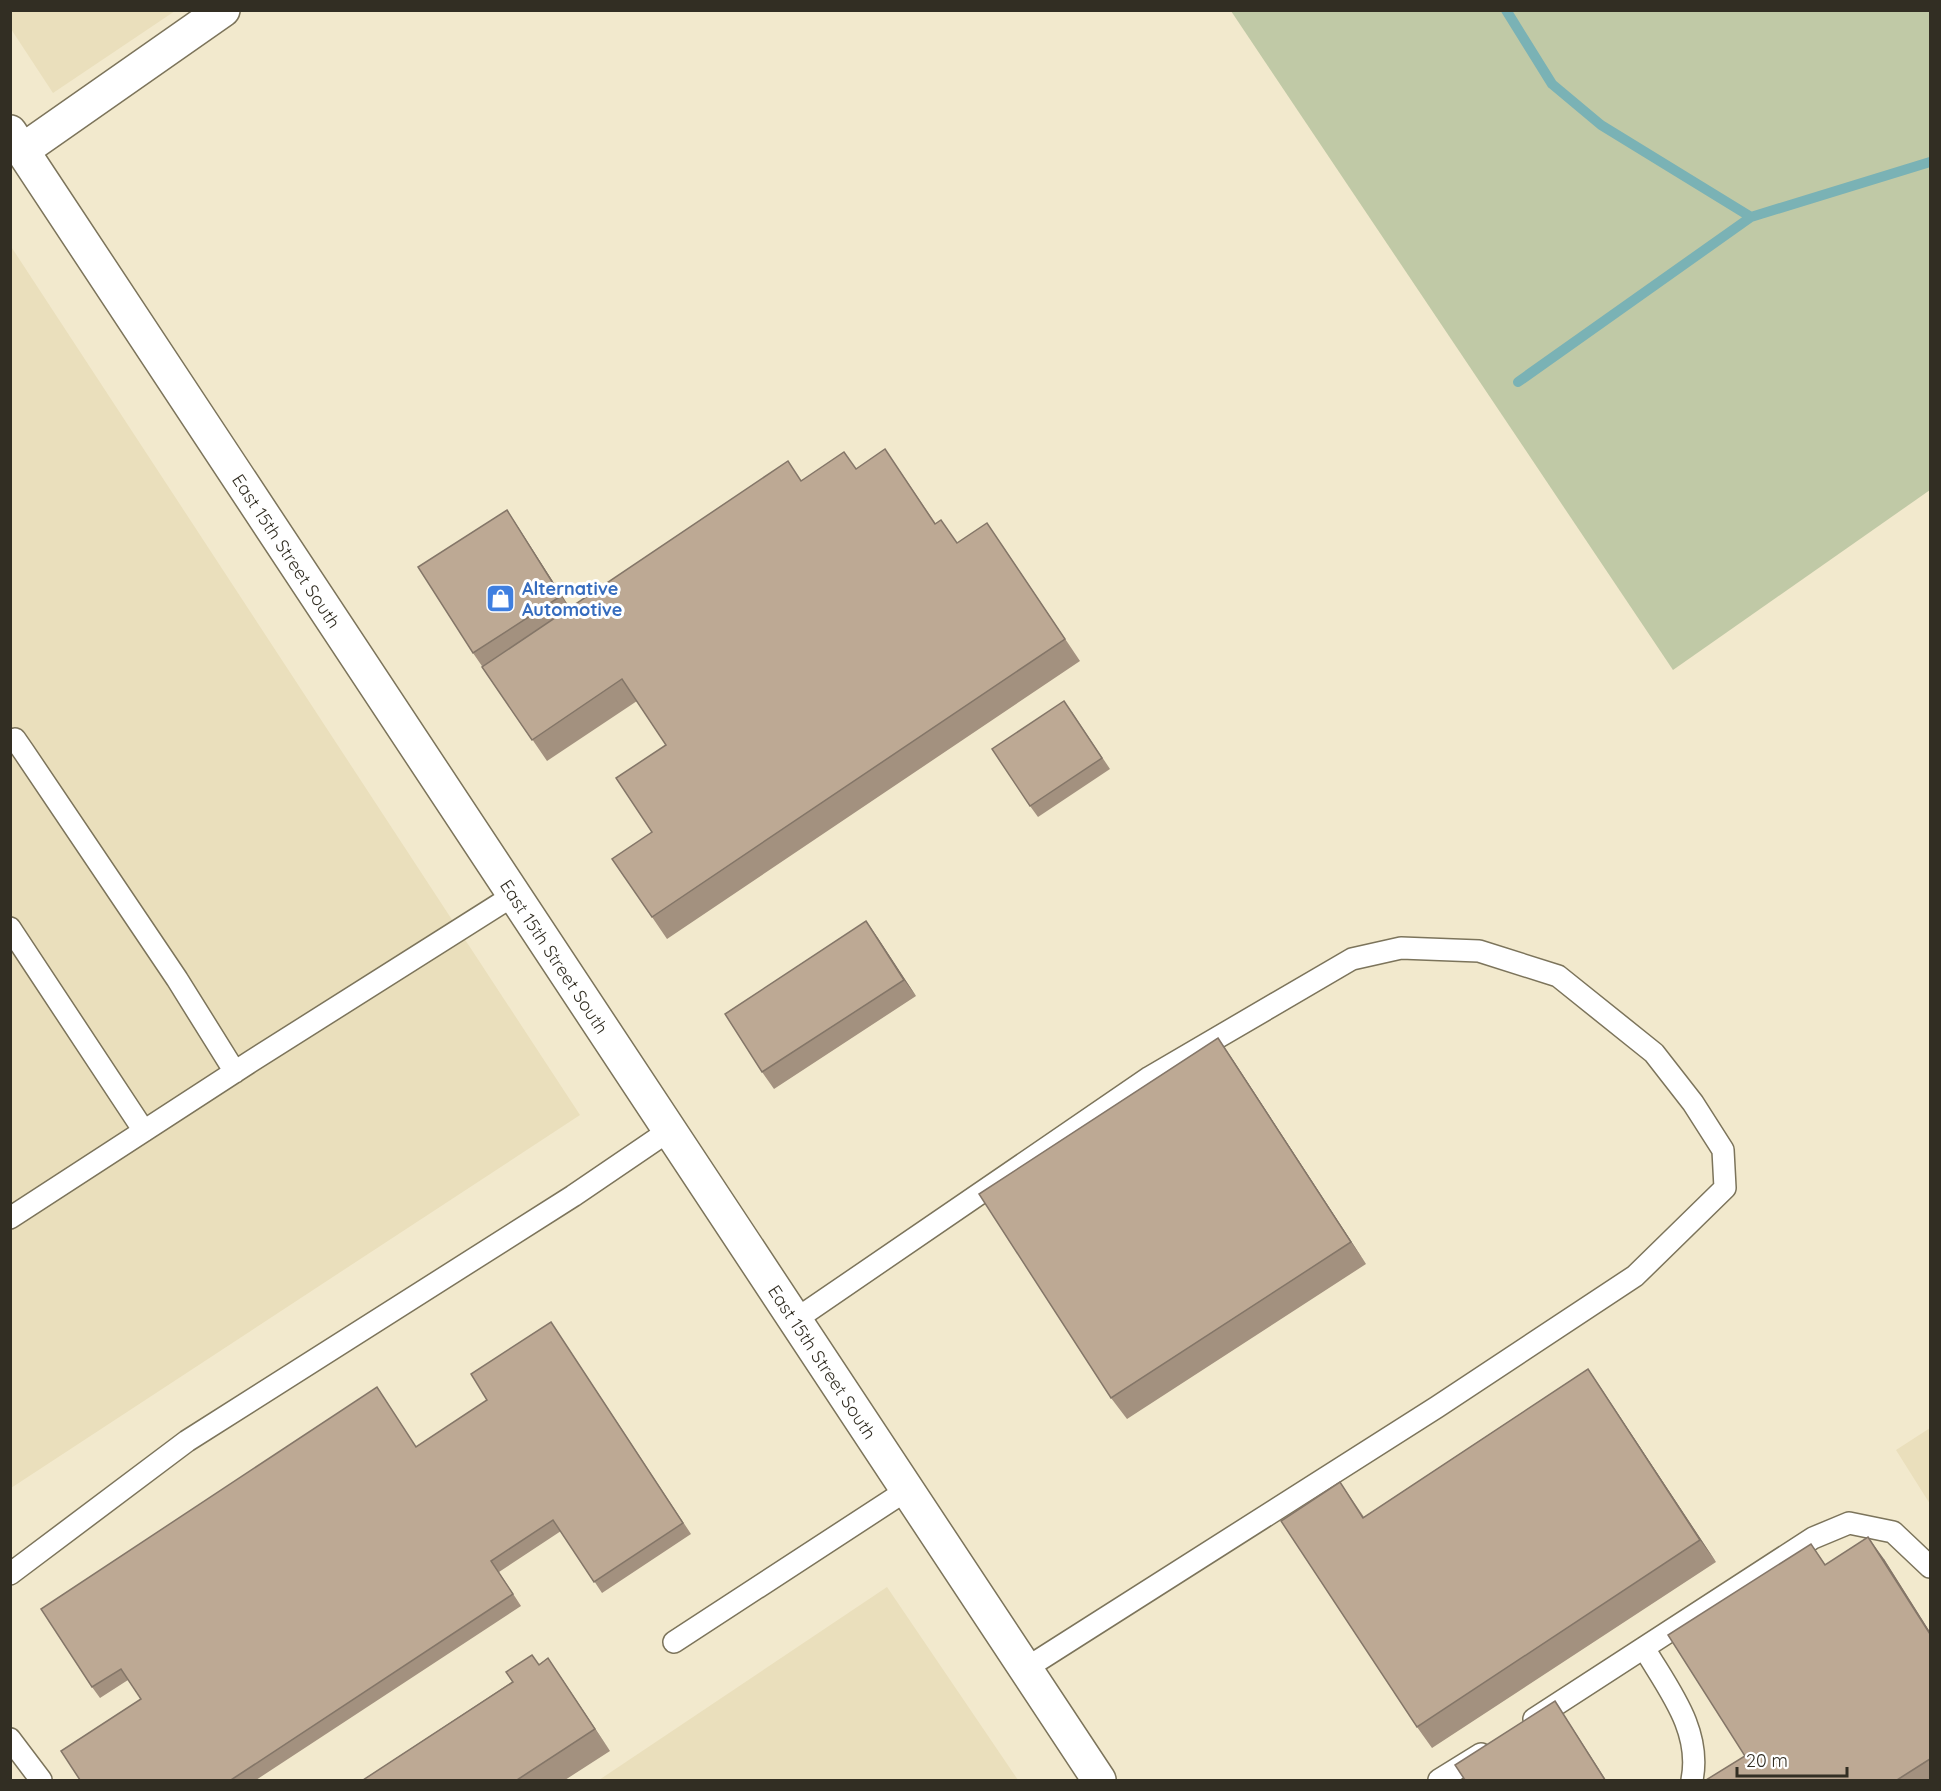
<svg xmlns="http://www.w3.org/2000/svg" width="1941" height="1791" font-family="Quicksand,sans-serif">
  <rect width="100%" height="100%" fill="#f2e9cd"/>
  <path fill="#eadfbc" d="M10,11l1,-1 164,1 -122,82 -42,-64z
    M10,245l570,870 -569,373h-1z
    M1930,1428v76l-34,-54z
    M887,1587l131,193h-419z"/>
  <path fill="#c0c9a6" d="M1231,11h699v479l-257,180z"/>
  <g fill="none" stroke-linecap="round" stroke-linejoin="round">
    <path stroke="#7ab2b5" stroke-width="10" d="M1506,10l46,74 49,41 150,92
      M1518,382l233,-165 179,-55"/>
    <defs>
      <path id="lane" d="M10,742l5,-3 9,13 153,227 58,93
        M10,928l134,203
        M10,1218l240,-156 264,-167
        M795,1320l355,-243 202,-118 49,-11 78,3 79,25 96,77 39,50 30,47 2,38 -90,88 -198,131 -412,262
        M10,1574l177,-133 386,-245 97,-66
        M674,1642l233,-152
        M1644,1648c24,41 58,82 48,132
        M1534,1719l279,-181 36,-15 44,9 37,35
        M10,1739l31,41
        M1439,1780l42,-26"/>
      <path id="street" d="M23,150l200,-140"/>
      <g id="secondary">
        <path id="s1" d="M10,132l1089,1648"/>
      </g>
    </defs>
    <use href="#lane" stroke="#7c745b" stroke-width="24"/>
    <use href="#street" stroke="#7c745b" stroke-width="36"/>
    <use href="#secondary" stroke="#7c745b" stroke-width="36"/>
    <use href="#lane" stroke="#fff" stroke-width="21"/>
    <use href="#street" stroke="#fff" stroke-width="33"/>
    <use href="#secondary" stroke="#fff" stroke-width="33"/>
  </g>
  <path fill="#a3917f" d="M856,469l44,2 36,53 21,19 45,2 78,116 -413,278 -15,-22v-85l14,-87 -29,-44 -90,60 -74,-108 45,-126 52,81 231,-128z
    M1072,712l38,57 -72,48 -8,-11z
    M866,921l50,75 -142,93 -12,-17z
    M1218,1038l15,22 133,204 -239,155 -16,-21z
    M551,1322l140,212 -89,59 -41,-62 -62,41 22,34 -265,174h-176l61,-81 -13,-19 -28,18 -8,-11 285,-300 39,60 71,-47z
    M1588,1369l128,193 -284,186 -15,-21 -77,-245 24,35z
    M1811,1544l14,20 59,-5 46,73v148h-224l39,-24z
    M548,1658l62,93 -45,29h-202z"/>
  <path fill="#847668" d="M507,510l11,17 55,86 -12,-17z
    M866,921l12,17 38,58 -12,-16z
    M1218,1038l15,22 133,204 -15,-22z
    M1588,1369l15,22 113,171 -16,-22z
    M1868,1537l16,22 46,73v2z
    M548,1658l15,22 47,71 -15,-22z
    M1555,1701l11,17 40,62h-1z"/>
  <path fill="#bda994" stroke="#847668" stroke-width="1.5" d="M885,449l50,75 6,-4 16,23 30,-20 78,116 -413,278 -40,-58 40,-27 -36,-54 50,-33 -44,-66 -90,61 -50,-73 306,-206 13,20 43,-29 12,17z
    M507,510l54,86 -88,57 -55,-86z
    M1064,701l38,57 -72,48 -38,-57z
    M866,921l38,59 -142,92 -37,-58z
    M1218,1038l133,204 -240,156 -132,-204z
    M551,1322l132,201 -89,59 -41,-62 -62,41 22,33 -282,186h-151l-19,-29 80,-52 -20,-30 -29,18 -51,-78 336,-222 39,60 71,-47 -16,-26z
    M1588,1369l112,171 -283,187 -136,-206 59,-39 23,36z
    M1868,1537l62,97v125l-33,21h-191l39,-24 -77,-121 143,-91 14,21z
    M532,1655l7,10 9,-7 47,71 -78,51h-154l150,-98 -7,-10z
    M1555,1701l50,79h-140l-10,-15z"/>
  <defs>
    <symbol id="shop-square" viewBox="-11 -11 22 22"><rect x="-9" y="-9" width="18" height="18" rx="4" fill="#3f7fe0" stroke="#fff"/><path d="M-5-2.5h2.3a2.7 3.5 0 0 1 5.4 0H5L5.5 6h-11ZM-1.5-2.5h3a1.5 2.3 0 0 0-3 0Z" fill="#fff"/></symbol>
  </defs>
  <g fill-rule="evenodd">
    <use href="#shop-square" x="484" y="582" width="33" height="33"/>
  </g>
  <g text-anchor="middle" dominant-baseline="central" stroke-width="6" stroke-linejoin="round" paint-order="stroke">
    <g font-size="18" fill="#322e23" stroke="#fff">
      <text stroke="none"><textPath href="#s1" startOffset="502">East 15th Street South</textPath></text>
      <text stroke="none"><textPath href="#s1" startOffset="988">East 15th Street South</textPath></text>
      <text stroke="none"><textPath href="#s1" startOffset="1474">East 15th Street South</textPath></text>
    </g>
    <g font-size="18" font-weight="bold" fill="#366cbe" stroke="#fff" text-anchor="start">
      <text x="522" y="588">Alternative<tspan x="522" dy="21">Automotive</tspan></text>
    </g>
  </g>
  <rect width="1941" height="1791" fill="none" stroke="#322e23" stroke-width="24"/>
  <path d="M1737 1767v9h110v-9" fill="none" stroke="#322e23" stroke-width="3"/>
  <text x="1746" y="1767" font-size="18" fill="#322e23" stroke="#ffffff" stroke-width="4.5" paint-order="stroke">20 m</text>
</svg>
